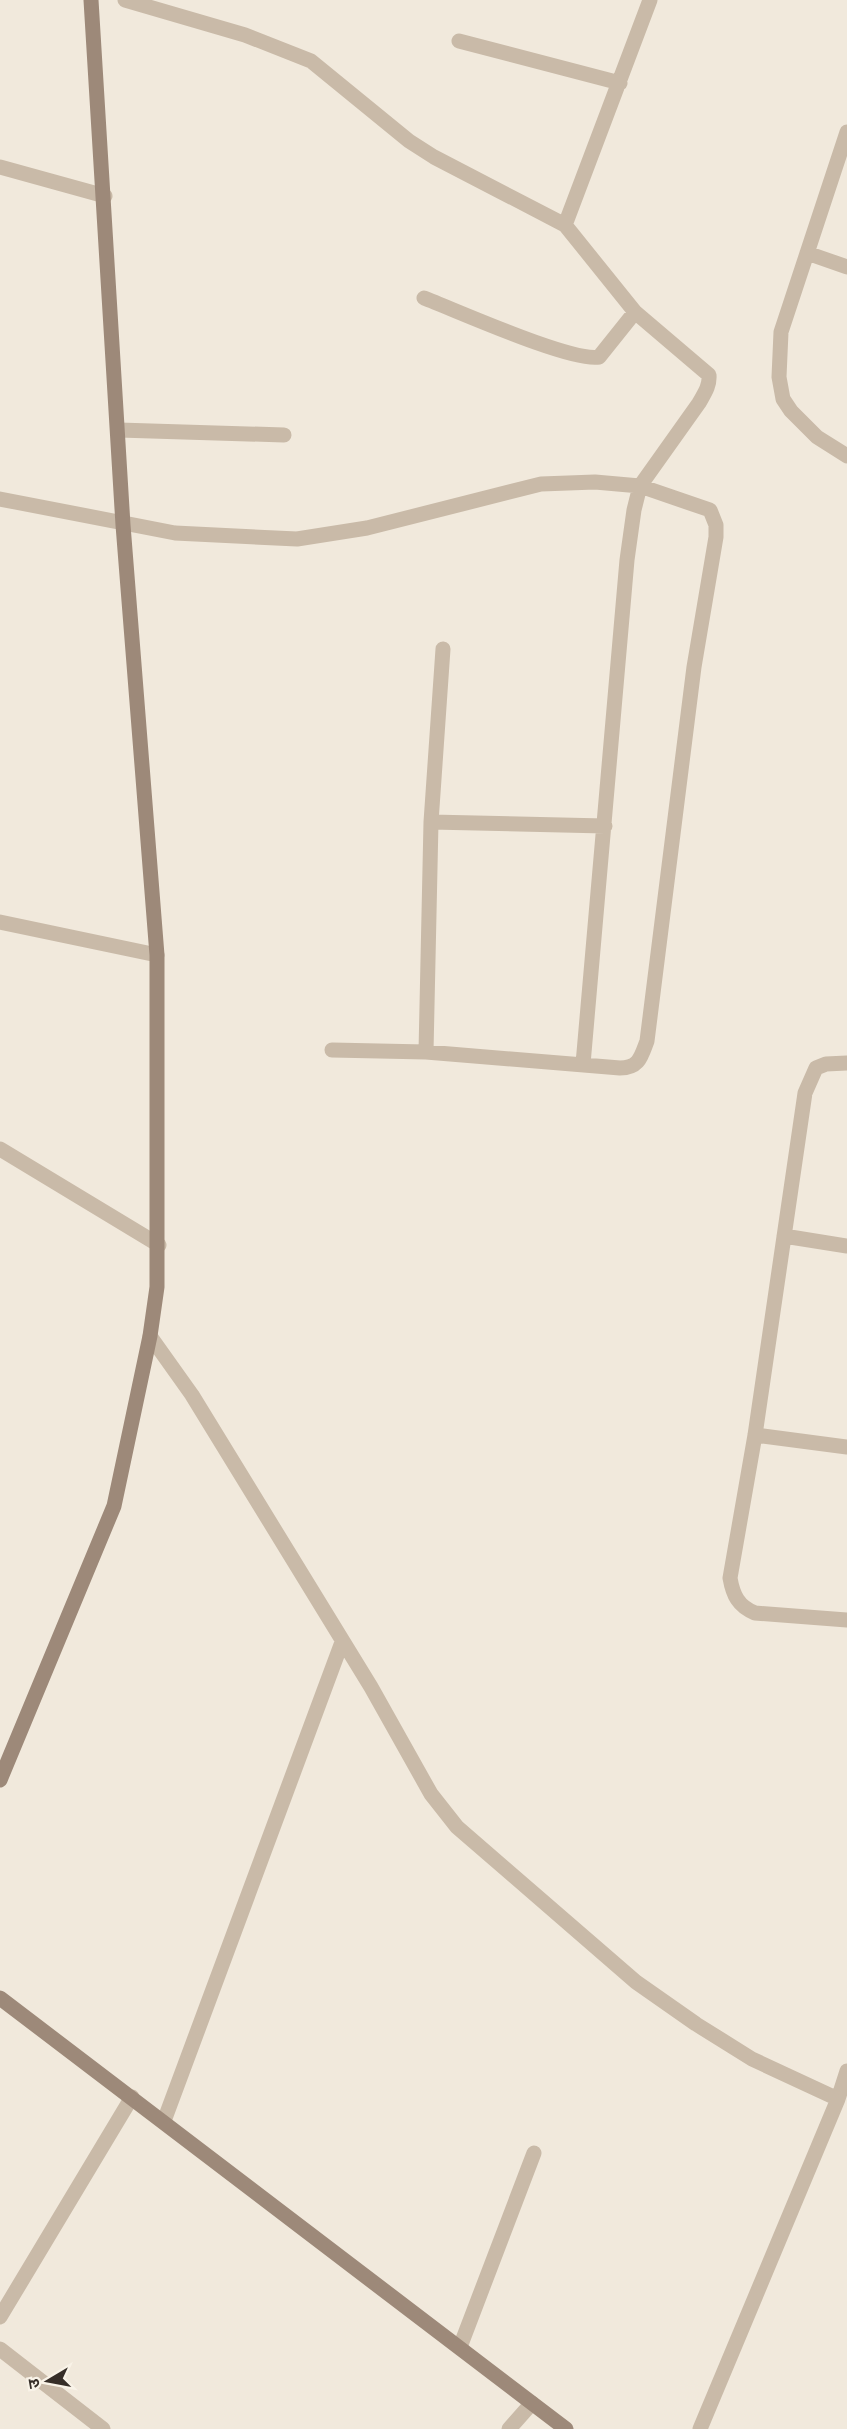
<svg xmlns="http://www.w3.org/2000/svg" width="847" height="2429" font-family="'Asap Condensed','Noto Sans Devanagari',sans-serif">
  <rect width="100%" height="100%" fill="#f1e9dc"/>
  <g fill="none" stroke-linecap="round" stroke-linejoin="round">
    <path stroke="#c9baa8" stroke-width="15" d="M125,0l120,35 66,26 98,80 25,16 131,68 70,87 74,63c1,11 -5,19 -10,28l-59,83 -6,24 -7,50 -44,504
      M459,41l161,42
      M847,132l-66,200 -2,45 4,22 8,12 26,26 30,19
      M0,167l105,29
      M565,225l85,-225
      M807,253l40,14
      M424,298c34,13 147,64 175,59l36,-45
      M119,430l165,5
      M0,499l175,34 122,6 70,-11 174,-44 54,-2 45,4 70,24 6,15v12l-22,130 -47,374c-6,16 -8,27 -27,27l-194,-16 -94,-2
      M431,822l174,4
      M0,922l157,33
      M426,1052l5,-230 12,-173
      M847,1063l-21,1 -10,4 -11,25 -50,342 -25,143c3,17 8,28 25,35l92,7
      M0,1149l159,96
      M784,1236l63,10
      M150,1336l42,59 179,292 60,107 26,33 179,155 60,42 56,35 86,40
      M755,1435l92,12
      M164,2121l178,-479
      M0,2317l132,-220
      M460,2347l74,-194
      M0,2349l103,80
      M509,2429l23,-26
      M700,2429l138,-330 9,-28"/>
    <path stroke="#9d8979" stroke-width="15" d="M0,1780l114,-274 36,-170 7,-49v-332l-34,-430 -32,-525
      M0,1998l566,431"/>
  </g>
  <g transform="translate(48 2381) rotate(260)" stroke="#f9f3e8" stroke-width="4.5" paint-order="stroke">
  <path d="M0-4.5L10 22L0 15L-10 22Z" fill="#362e28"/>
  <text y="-9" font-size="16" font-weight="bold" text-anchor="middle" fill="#362e28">उ</text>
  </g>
</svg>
